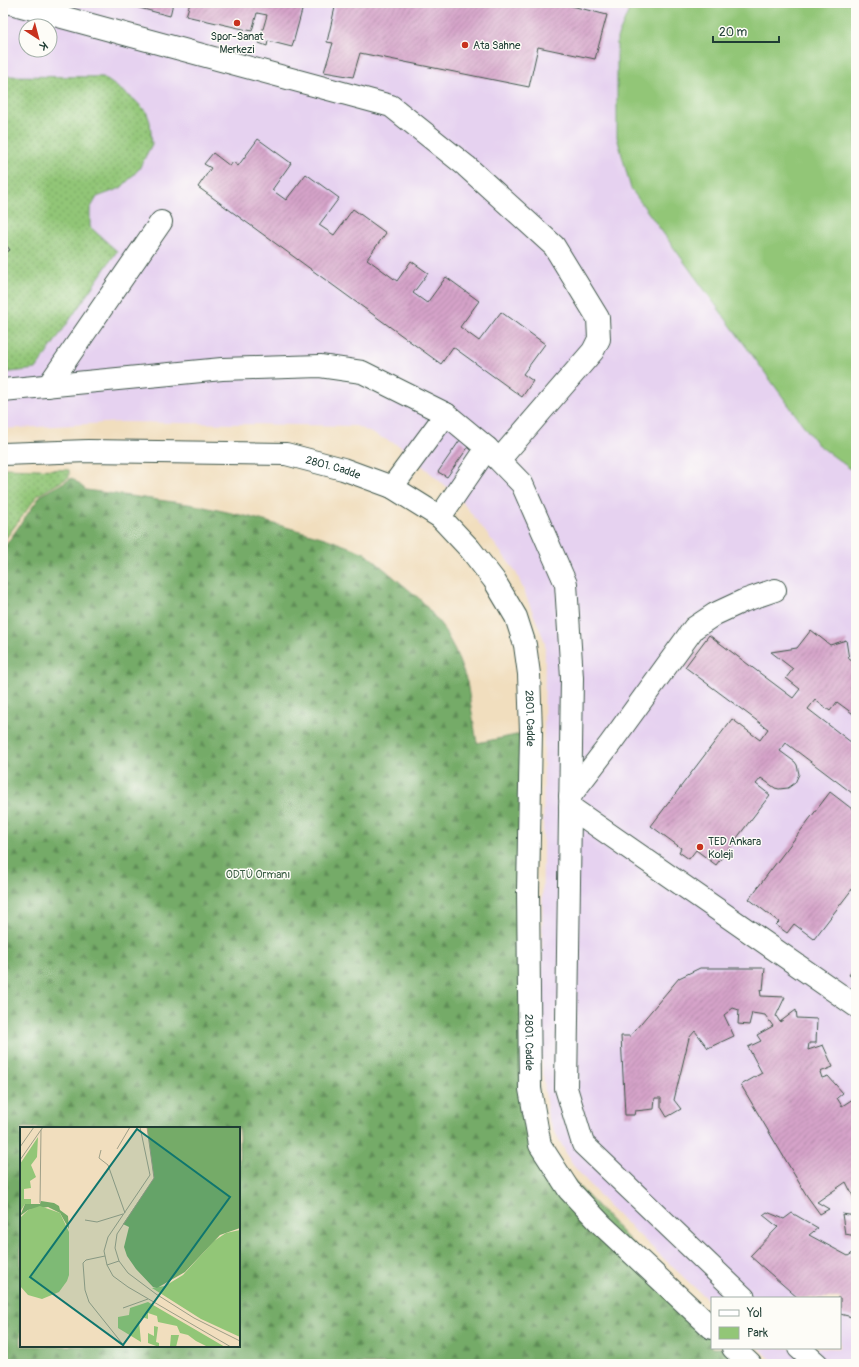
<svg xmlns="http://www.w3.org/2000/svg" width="859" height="1367" font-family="Pangolin,sans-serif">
  <defs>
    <pattern id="grass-dots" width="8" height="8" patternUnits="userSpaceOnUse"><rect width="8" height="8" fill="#92c677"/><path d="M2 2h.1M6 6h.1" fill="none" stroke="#77a262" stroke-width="1.8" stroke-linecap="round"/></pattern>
    <pattern id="forest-firs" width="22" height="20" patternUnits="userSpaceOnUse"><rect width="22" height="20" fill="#75ab68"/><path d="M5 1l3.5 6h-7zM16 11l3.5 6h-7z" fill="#5f8c56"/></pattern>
    <pattern id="building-hatch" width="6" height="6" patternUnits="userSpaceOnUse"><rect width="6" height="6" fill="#d5a3c9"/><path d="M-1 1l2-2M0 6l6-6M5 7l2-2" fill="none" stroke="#ac86a4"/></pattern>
  </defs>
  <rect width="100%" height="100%" fill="#fdfcf7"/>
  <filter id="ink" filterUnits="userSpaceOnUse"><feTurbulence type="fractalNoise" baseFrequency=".025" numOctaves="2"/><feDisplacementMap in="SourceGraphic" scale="8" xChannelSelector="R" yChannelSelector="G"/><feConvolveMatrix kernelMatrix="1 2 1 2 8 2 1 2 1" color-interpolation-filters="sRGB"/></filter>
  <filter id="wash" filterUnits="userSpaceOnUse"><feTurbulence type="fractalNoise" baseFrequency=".012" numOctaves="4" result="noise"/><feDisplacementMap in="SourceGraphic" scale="16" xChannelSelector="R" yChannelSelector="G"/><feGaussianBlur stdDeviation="0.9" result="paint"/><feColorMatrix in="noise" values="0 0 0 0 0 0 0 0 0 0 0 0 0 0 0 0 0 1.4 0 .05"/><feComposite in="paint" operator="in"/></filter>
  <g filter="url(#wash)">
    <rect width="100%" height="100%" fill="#f1debe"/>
    <path fill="#e6d2f0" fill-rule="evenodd" d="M3,3h853v1361h-80l-17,-16h81v-50h-128v6l-104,-98 -36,-42 -24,-45 -7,-66 4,-411 -29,-70 -55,-72 -61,-54 -44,-20 -234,-4 -119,7zM26,26h24v24h-24z"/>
    <path fill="url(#grass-dots)" stroke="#588256" d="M3,76l100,1 32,23 12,13 3,9 2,22 -13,25 -18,19 -24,9 -7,12v18l27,24 -81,118 -33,4v-118l7,-5 -7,-9z
      M3,468l66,2v7l-31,18 -35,47z"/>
    <path fill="url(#forest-firs)" stroke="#4a744e" fill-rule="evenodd" d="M72,478l14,12 109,15 55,12 75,21 40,15 56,47 21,26 13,24 12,32 10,61 54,-11 9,413 172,183v20h21l17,16h-747v-815l38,-54zM21,1128h218v218h-218z"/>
    <path fill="#92c677" stroke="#588256" d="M632,3h224v470l-39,-29 -186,-255 -14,-52v-99z"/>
    <g id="blocks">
      <path fill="url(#building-hatch)" d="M128,3h45l-3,13 -42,-11z
        M190,3h114l-12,44 -24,-6 -1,5 -8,-3 8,-28 -10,-2 -5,18 -66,-15z
        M336,3h224l47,12 -12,44 -57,-12 -9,40 -169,-34 -7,24 -29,-5 9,-29 -6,-1z
        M258,139l33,24 -19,27 14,10 20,-26 33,24 -20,27 15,10 19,-26 33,24 -19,26 30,22 14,-20 17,12 -15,20 14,10 19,-26 33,24 -19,26 19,14 22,-29 44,32 -22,30 10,7 -11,16 -69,-50 -12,17 -243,-177 13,-19 -7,-4 9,-11 17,13 3,-4 5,4z
        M3,241l7,9 -7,5z
        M460,440l9,6 -22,31 -9,-5z
        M811,630l19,15 16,-5 3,19 7,5v17l-5,7 5,28 -19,-14 -7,9 -15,-11 -7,9 48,37v50l-70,-53 -6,8 15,11 2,3 2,9 -4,9 -7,5 -9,1 -4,-1 -14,-10 -5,6 14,11 -54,70 -20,-15 -7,9 -10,-7 2,-4 -30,-22 81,-107 28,21 8,-11 -83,-62 24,-32 84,63 7,-9 -14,-11 7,-9 -22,-17 26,-4z
        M830,792l26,20v43l-2,3 2,1v25l-42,55 -20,-15 -7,9 -11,-8 3,-3 -30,-23z
        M856,965v15l-7,-5z
        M700,968h65l-2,22 -3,-1 1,7 24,1 -9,19 4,6 16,-12 1,8 20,1 -1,24h-7l-1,7 15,-5 10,22 -13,5 2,6 6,-2 15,17 -6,5 5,8 14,-9v105l-10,-20 -29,20 12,7 -9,5 -13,-18 -66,-111 21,-12 -14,-26 13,-6 -4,-6 16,-9 -8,-11 -13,-2 -3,12 -11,-1 1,-14 -6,-2 -9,7 10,21 -26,12 -13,-17 -6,7 -15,62 7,9 -14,8 -6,-10v-9h-6l-1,11 -19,2 -1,4h-9l-4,-79h9l49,-58z
        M767,1212l17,7 8,-6 26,15 -9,7 39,21 8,-5v67l-16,-4v-16h-42l-48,-42 28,-29 -15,-12z
        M842,1214l14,2v20l-11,-2z"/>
    </g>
  </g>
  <g filter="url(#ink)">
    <use href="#blocks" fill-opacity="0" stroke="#3e5549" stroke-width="1"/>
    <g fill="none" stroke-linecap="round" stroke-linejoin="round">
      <defs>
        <g id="minor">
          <path d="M10,3l381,103 75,60 88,80 44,72 1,21 -6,12 -94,109"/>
          <path d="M48,386l113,-164"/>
          <path d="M3,390l219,-21 98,-3 42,6 84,42 41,34 35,36 44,100 6,94 -6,410 17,56 161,154"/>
          <path id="s1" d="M3,454l85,-3 198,3 57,15 49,18 48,30 30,32 24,31 22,37 9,28 4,29 2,58 -3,159 2,198 10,56 29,45 33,35 110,103"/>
          <path d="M392,487l54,-73"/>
          <path d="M440,517l47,-69"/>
          <path d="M570,796l40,-52 84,-116 21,-14 28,-13 32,-11"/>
          <path d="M570,807l286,199"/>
          <path d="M733,1348l17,16"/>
          <path d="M799,1348l18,16"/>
        </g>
      </defs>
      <use href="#minor" stroke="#3e5549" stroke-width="24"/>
      <use href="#minor" stroke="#fff" stroke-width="22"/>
    </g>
  </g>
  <g fill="#c8321e" stroke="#fdfcf7" stroke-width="1.5">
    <circle cx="237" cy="23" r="4"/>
    <circle cx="465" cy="45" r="4"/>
    <circle cx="700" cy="847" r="4"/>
  </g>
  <g text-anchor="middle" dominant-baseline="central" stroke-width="3" stroke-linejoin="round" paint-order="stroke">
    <g font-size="11" fill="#1f3d34" stroke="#fdfcf7" text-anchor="start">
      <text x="237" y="36" text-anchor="middle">Spor-Sanat<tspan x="237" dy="13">Merkezi</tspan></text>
      <text x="473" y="45">Ata Sahne</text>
      <text x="708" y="841">TED Ankara<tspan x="708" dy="13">Koleji</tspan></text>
    </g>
    <g font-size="11" fill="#1f3d34" stroke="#fdfcf7">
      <text stroke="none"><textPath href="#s1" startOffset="332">2801. Cadde</textPath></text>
      <text stroke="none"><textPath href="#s1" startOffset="680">2801. Cadde</textPath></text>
      <text stroke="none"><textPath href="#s1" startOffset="1004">2801. Cadde</textPath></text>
    </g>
    <g font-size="11" fill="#3c5f45" stroke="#fdfcf7">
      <text x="258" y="874">ODTÜ Ormanı</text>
    </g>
  </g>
  <g transform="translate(20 1127)">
    <rect width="220" height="220" fill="#f1debe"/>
    <path d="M18,10l-1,20 -6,8 5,12 -6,4 1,7 -7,1v10h7v5h-6l-5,8v-48zM220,103v107l-39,-18 -49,-31 13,-2 18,-11 31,-34 12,-8zM128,175l48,28 29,17h-17l-12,-6 -8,-6 -8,-2 -3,-7 -19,-4 -1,-6 -9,-3v6l-6,-2 -3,4 2,21 -23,-14v-11l11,-2 1,-7zM134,199l4,1 -2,15 3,1v4l-11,-4v-10l6,3zM151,208h8l-3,12h-11l5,-1z" fill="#92c677"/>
    <path d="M127,0h93v101l-20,7 -35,37 -28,16 -4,-1 -17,-18 -9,-13 -3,-9 5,-20 -6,-3 31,-46zM21,74l13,2 5,3 1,4 8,6 1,13 -9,-16 -12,-6 -20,3 -8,6 5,-12h15z" fill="#75ab68"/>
    <path d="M20,79l20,7 9,19v43l-2,6 -8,11 -17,7 -14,-4 -8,-9v-68l8,-8z" fill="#92c677"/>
    <path fill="none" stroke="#9d9e87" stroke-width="1" d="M120,0l10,48 -42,62 -4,14 3,14 6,11 15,11 103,60M127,0l7,51 -37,56 -2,14 4,13 9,12 28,21 38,24 46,23M0,20l14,-20M97,22l13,-22M81,23l-2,8 9,7 17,48M0,33l23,-33M20,76l1,-73M65,93l12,2 26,-8M85,129l-19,4 -3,3 2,27 4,12 36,45M87,138l12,-4M103,181l25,-9"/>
    <path fill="#0f766e" fill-opacity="0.15" stroke="#0f766e" stroke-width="2" d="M117,2l93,68 -107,148 -93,-68z"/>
    <rect width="220" height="220" fill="none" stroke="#1f3d34" stroke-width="2"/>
  </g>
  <rect width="859" height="1367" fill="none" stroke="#fdfcf7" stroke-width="16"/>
  <rect x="711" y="1297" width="130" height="52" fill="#fdfcf7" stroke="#a4b0a9"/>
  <rect x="719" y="1310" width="20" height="6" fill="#ffffff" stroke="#a4b0a9"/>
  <text x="747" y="1317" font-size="12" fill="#1f3d34">Yol</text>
  <rect x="719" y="1327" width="20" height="12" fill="#92c677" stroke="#a4b0a9"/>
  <text x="747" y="1337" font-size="12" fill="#1f3d34">Park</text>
  <g transform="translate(38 38) rotate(144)"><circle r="19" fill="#fdfcf7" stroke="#a4b0a9"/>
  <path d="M0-3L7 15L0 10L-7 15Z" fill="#c8321e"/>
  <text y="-6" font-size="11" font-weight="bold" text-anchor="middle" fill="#1f3d34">K</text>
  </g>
  <path d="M713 36v6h66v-6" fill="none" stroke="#1f3d34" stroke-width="2"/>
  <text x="719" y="36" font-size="12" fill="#1f3d34" stroke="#fdfcf7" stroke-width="3" paint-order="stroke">20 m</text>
</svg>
